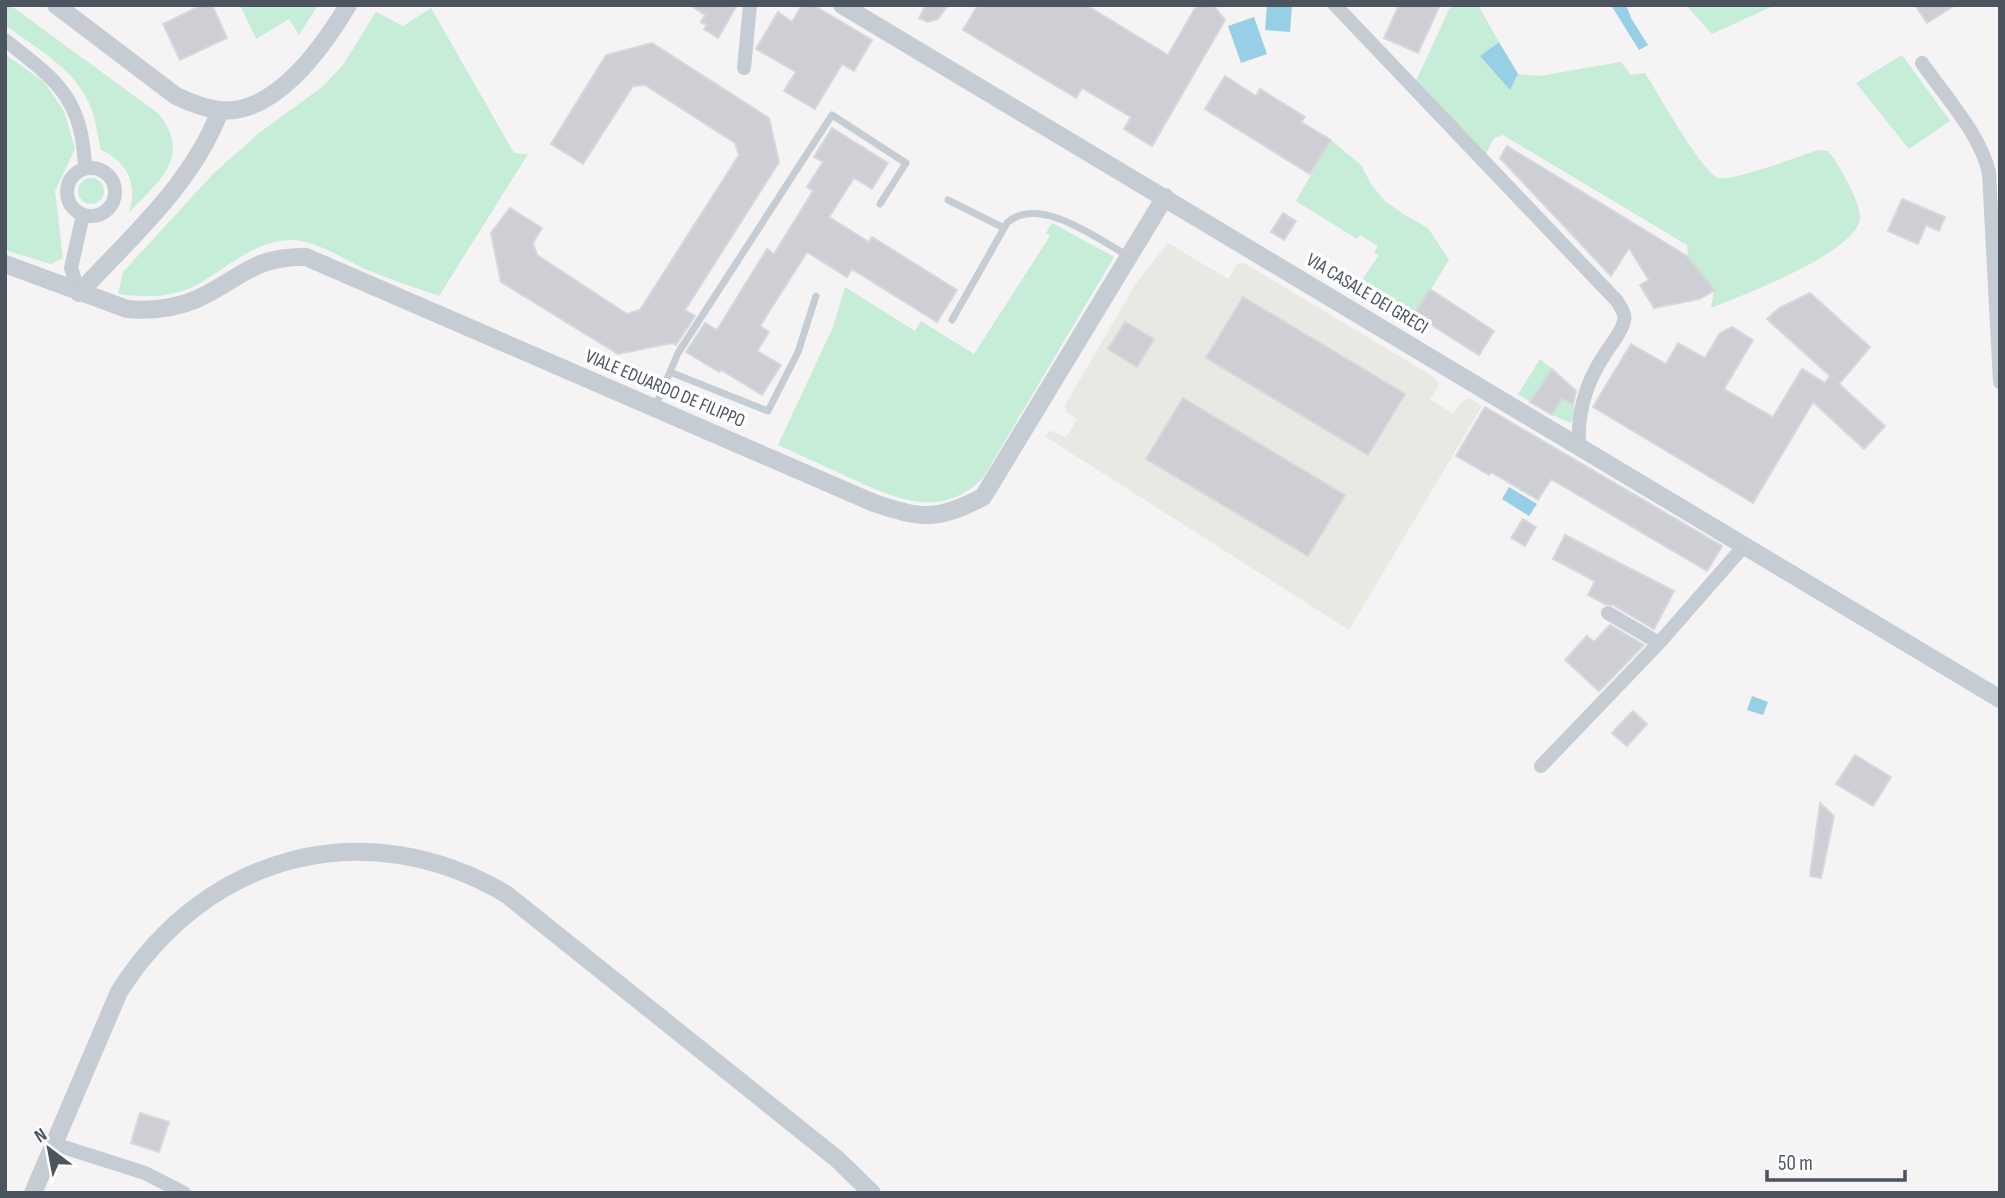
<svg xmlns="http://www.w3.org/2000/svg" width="2005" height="1198" font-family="'Sofia Sans Condensed',sans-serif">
  <rect width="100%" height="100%" fill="#f5f3f3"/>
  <path fill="#eae8e2" d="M1168,243l60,36 9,-15 7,-1 188,113 6,6v5l-8,12 23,15 9,-12 7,-4 13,8 -133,224 -303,-193 2,-5 5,-1 12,7 6,-8 6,-11 -11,-7 -1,-7 72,-123z"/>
  <path fill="#c6edd8" d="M5,5h5l149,109c34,44 -1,67 -30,99 9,-28 -1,-51 -28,-63 -3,-14 -5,-29 -10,-42 -14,-38 -55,-60 -86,-83z
    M240,5h78l-19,30 -10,-16 -33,20z
    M1451,5h27l21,37 -19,14 30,34 8,-16 21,2 82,-14 10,13 14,-2c11,17 59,103 74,105 16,3 80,-22 99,-28l10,1c10,12 33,51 32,67 -2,34 -119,78 -149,90l3,-18 -26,-33 -1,-12 -184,-110 -9,3 -8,16 -70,-73z
    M1686,5h89l-63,29z
    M431,8l83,145 14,1 -89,142c-25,-9 -51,-17 -76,-28 -21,-10 -45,-26 -69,-28 -35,-2 -65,26 -92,42 -27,16 -54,16 -84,12l5,-22 90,-98 46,-41 63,-46 21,-22 33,-53 27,14z
    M5,54l39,28 20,29 11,38 -20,42 8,67 -12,6 -46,-14z
    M1902,55l48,66 -41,28 -53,-66z
    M1331,140l30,25 10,19 14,17 18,13 25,14 21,32 -42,68 -55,-34 27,-39 -5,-2 4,-7 -18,-11 -3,4 -61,-38z
    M78 191a13 13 0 1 1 26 0a13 13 0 1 1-26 0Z
    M1052,223l62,34 -131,221c-43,43 -88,20 -135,-1 -24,-11 -47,-22 -70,-32l55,-118 12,-40 70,44 6,-10 53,33 76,-118 -4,-3z
    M1540,359l12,10 -22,33 -12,-8z
    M1562,398l12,8v13l-4,4 -18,-8z"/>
  <path fill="#97cfe6" d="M1267,5h25l-2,27 -25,-2z
    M1611,5h15l5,13 17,27 -9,5z
    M1254,17l13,37 -26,9 -13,-37z
    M1499,42l19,32 -8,16 -30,-34z
    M1509,487l28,17 -8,12 -27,-17z
    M1752,696l16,6 -5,13 -16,-5z"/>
  <path fill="#cdcfd4" stroke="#d7d8dd" stroke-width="2" d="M202,5h10l15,33 -47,22 -17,-36z
    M690,5h47l-19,33 -14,-9 3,-4 -6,-3 4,-7z
    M802,5h11l59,35 -18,31 -12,-7 -27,45 -31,-18 12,-19 -40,-23 22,-37 14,10z
    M926,5h22l-10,14 -10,3 -9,-4z
    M978,5h108l82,50 29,-50h16l12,15 -73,126 -28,-17 7,-12 -49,-29 -6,10 -113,-68z
    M1399,5h41l-22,48 -34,-15z
    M1915,5h40l-28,18z
    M652,43l117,75 10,44 -94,148 10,6 -19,29 -4,-2 -54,11 -117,-72 -10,-49 19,-25 32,20 -9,15 4,12 90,59 13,-4 99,-155 -4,-12 -90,-58 -12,1 -50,78 -32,-20 55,-89z
    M1225,76l31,20 4,-7 45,28 -4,5 30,18 -21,34 -105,-65z
    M832,128l56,35 -16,26 -18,-11 -25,39 40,25 3,-5 85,53 -20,32 -85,-53 -5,8 -40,-25 -47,74 9,6 -12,19 24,14 -19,30 -41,-25 -2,2 -33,-20 19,-29 12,7 50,-81 7,5 39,-63 -6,-4 16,-25 -9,-5z
    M1507,146l180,110 28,34 -16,9 -45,9 -14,-23 9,-5 -20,-32 -18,28 -111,-118z
    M1902,199l43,18 -6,14 -13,-6 -8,19 -30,-13z
    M1283,213l13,8 -12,19 -13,-8z
    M1430,289l64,42 -15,24 -65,-41z
    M1810,293l60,54 -31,37 46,42 -21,23 -51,-47 -60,101 -160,-96 38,-63 35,20 12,-21 27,15 15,-25 12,-6 21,13 -29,49 49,28 29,-48 23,14 5,-7 -63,-57 12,-11z
    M1243,297l162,97 -37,61 -162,-97z
    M1125,322l29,17 -17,28 -29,-18z
    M1552,369l24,22 -3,14 -11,-7 -10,17 -22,-13z
    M1183,398l162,97 -37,61 -162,-97z
    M1485,407l237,139 -15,25 -156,-92 -13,21 -47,-28 -2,3 -33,-19z
    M1523,519l13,8 -11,19 -14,-8z
    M1565,535l109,56 -20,38 -41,-24 -8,-1 -17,-9 7,-14 -42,-22z
    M1610,625l34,20 -45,46 -34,-31 22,-24 7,6z
    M1633,711l14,13 -20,22 -15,-13z
    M1855,755l36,22 -18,29 -37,-22z
    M1820,803l14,13 -13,62 -11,-2z
    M140,1113l29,9 -10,30 -28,-9z"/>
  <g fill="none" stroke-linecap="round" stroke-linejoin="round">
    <path stroke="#c5ccd3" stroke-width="7" d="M948,200l56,28
      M952,320l55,-97c31,-29 91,16 121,33
      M670,372l98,39 30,-59 18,-56
      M655,407l23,-54 154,-238 74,48 -26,41"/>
    <path stroke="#c5ccd3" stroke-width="14" d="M1335,5l282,296c3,5 9,13 7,20 -2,11 -13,23 -19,33 -19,28 -28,59 -26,92
      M5,40c52,41 77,57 80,128
      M1922,63c22,32 59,72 67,110l11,209
      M744,68l6,-63
      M67 192a24 24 0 1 1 48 0a24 24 0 1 1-48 0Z
      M79,293l-8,-25 12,-53
      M1608,613l51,30
      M1541,766l118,-123 85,-97
      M54,1144l91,29 39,20"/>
    <path stroke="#c5ccd3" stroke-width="18" d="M56,5l120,91c13,6 27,12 42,14 56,7 105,-63 130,-105
      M842,5l1158,694
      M5,264l122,45c24,2 47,0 70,-10 44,-20 55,-43 109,-42l568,246c48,16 63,18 109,-6l182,-300
      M79,293c52,-56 113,-109 141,-182
      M33,1193l86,-201c87,-138 246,-181 387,-98l331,265 35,34"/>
  </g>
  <g text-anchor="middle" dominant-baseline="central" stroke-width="7" stroke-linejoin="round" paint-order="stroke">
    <g font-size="19" fill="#4c545f" stroke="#fff">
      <text transform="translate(1367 294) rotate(31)">VIA CASALE DEI GRECI</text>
      <text transform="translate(665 389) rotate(23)">VIALE EDUARDO DE FILIPPO</text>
    </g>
  </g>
  <rect width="2005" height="1198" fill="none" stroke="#4c545f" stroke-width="14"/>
  <g transform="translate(49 1149) rotate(328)" stroke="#ffffff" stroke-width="5" paint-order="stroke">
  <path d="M0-5L12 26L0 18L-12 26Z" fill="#4c545f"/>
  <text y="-10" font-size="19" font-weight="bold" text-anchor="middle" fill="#4c545f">N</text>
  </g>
  <path d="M1767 1170v10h138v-10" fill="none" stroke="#4c545f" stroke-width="3.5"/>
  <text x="1778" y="1170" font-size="21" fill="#4c545f" stroke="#ffffff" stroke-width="5" paint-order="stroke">50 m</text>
</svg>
